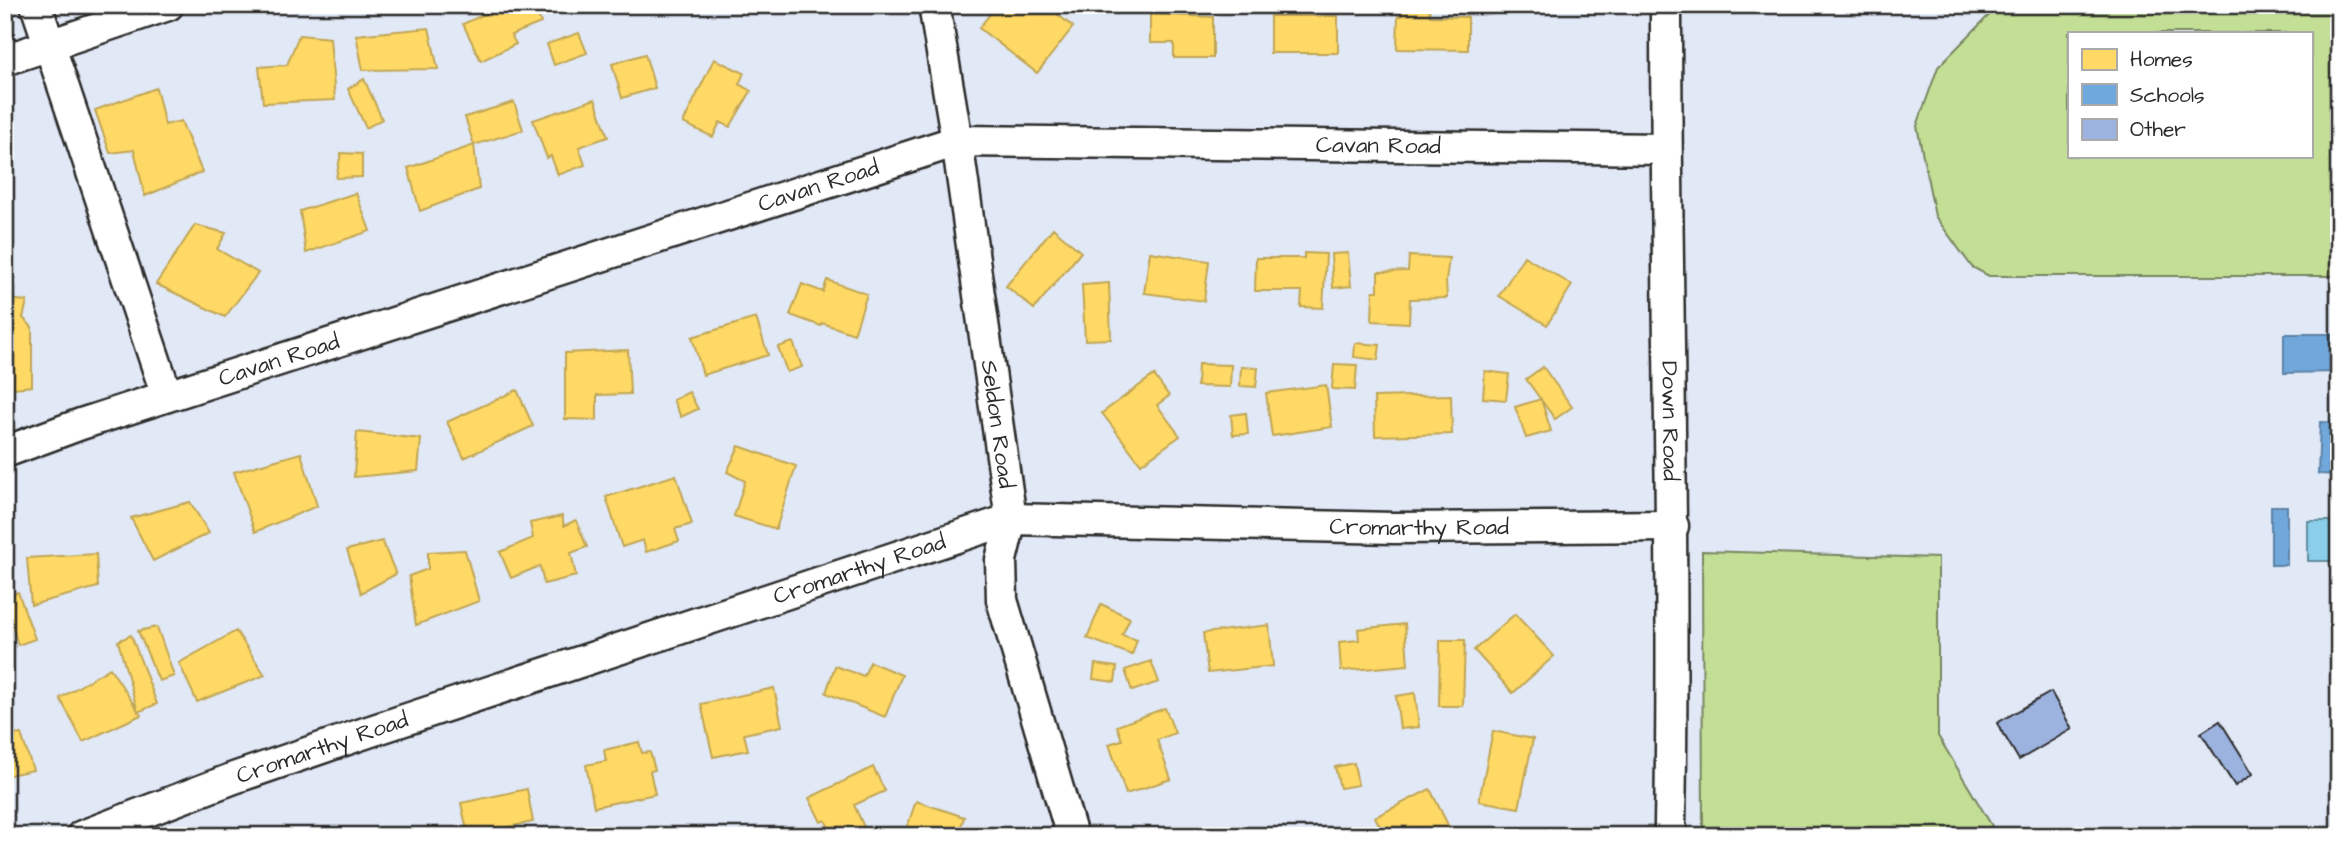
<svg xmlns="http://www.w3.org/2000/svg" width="2344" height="841" font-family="'Architects Daughter',sans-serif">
  <rect width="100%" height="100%" fill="#e1e8f6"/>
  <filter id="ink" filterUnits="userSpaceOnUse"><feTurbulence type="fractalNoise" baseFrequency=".0143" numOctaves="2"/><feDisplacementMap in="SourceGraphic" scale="14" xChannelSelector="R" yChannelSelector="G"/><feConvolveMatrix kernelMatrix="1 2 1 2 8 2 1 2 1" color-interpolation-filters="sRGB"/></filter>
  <g filter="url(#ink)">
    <path fill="#c3df96" stroke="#778560" stroke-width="2" fill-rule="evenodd" d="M1999,5h340v271h-350l-17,-9 -37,-51 -18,-90 21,-59zM2069,33h242v123h-242z
      M1702,551l236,7v178l60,100h-295z"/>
    <path fill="#8aceeb" stroke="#648d9e" stroke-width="2" d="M2308,521h31v40h-31z"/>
    <path fill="#ffd966" stroke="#bfa554" stroke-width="2" d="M486,5h48l7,18 -30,12 5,9 -35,17 -18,-37 26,-12z
      M997,5h49l27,22 -36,46 -58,-45z
      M1402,5h27l1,11 38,1v33l-71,-1 1,-33h4z
      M1486,5h18l1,7 -18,2z
      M1150,14l63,3v41h-39v-15h-24z
      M1270,16h68v37h-68z
      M429,28l9,41 -75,1 -7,-35z
      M579,33l8,20 -33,12 -7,-21z
      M299,35l31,3 5,62 -72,3 -4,-36 28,-2z
      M645,54l10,34 -33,10 -10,-34z
      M714,59l30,14 -5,11 12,7 -21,36 -10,-5 -7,15 -30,-14z
      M364,79l18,40 -16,9 -18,-39z
      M156,88l9,37 16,-4 21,51 -57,24 -11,-46 -24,3 -15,-43z
      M595,99l13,38 -29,10 6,18 -27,10 -7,-19 -4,2 -14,-38z
      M514,102l9,28 -49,15 -9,-28z
      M474,145l5,44 -59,22 -12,-43z
      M341,153l21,1v23l-26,1z
      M356,193l14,38 -64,22 -6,-42z
      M195,225l31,8 -9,16 41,24 -33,44 -69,-33z
      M1053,228l28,24 -47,57 -28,-23z
      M1150,252l59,9 -5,40 -60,-8z
      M1304,253l22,1 -3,54 -22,-1 1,-16h-47l1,-33h48z
      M1348,253l3,33 -18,2 -2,-34z
      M1409,256l40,2 -3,23 1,17 -37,1 -1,24 -37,-2 1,-30h5v-19l30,-1z
      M1524,256l48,29 -25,40 -48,-29z
      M827,280l40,14 -13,40 -32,-11 -1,3 -31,-11 12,-31 21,8z
      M1109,283l2,56 -26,1 -3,-55z
      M5,299l22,2 -4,17 9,9v59l-27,3z
      M756,318l12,37 -65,20 -11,-38z
      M793,342l9,25 -15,5 -9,-25z
      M1355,343l25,2 -2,15 -24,-3z
      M628,350l2,44 -33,1v25l-32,-1v-66z
      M1198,364l33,1 -1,22 -33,-1z
      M1334,364l23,1 -2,25 -23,-1z
      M1241,367l17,1 -2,19 -16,-1z
      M1543,367l29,40 -17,12 -29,-40z
      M1485,371l24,3 -3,26 -23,-2z
      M1154,375l15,21 -12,9 23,31 -39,28 -39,-51z
      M1326,385l6,42 -60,9 -6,-43z
      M517,390l16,36 -69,32 -17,-36z
      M689,392l9,17 -17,8 -8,-17z
      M1451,395l1,39 -77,2 -1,-39z
      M1541,399l10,32 -25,7 -11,-31z
      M1246,413l2,21 -15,1 -2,-20z
      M357,432l64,7 -3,32 -64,6z
      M739,446l57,20 -20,63 -42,-13 11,-35 -18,-9z
      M301,453l16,53 -62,26 -21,-60z
      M676,475l16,49 -17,5 4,12 -33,11 -3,-12 -21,7 -16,-50z
      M190,502l19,31 -56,28 -22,-43z
      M562,516l2,10 12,-6 11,27 -16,6 5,23 -32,8 -4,-18 -29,12 -11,-26 33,-14 -3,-15z
      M382,541l14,33 -35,19 -14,-43z
      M465,550l14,51 -63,24 -7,-49 19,-7v-17z
      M96,554l2,33 -67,18 -4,-47z
      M18,592l17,47 -17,6 -13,-45v-3z
      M1101,604l29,14 -8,17 15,5 -5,15 -45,-17z
      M1515,614l39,42 -41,37 -39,-43z
      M1405,624l3,41 -67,6 -2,-29 20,-2 -1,-11z
      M1269,625l4,41 -65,7 -5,-40z
      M157,627l17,49 -15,5 -21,-50z
      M236,631l29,44 -68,27 -18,-39z
      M131,635l26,69 -19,8 -20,-71z
      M1440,640h25l-2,66h-24z
      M1151,661l8,21 -27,9 -7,-21z
      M870,662l32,13 -17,42 -59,-24 9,-27 29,10z
      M1095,664l22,3 -2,15 -22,-3z
      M110,668l31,47 -58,27 -23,-44z
      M774,688l8,38 -38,8 4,16 -35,7 -12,-53z
      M1415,693l4,34 -19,2 -4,-33z
      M1165,708l10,25 -18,7 14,39 -45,15 -17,-50 13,-4 -5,-14z
      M1493,731l40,8 -14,69 -40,-7z
      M21,734l12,36 -28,6v-40z
      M639,742l3,11 8,-1 5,18 -5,1 5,23 -61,13 -8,-42 20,-4 -2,-11z
      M1354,763l4,22 -18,3 -5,-21z
      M873,767l12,24 -31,14 14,31h-35l-8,-16 -4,2 -12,-24z
      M527,789l6,33 -65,13 -7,-32z
      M1430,789l23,46 -68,1 -10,-19z
      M916,801l48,16 -6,19h-54z
      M1200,826l3,10h-31z"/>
    <path fill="#6fa8dc" stroke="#5b82a7" stroke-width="2" d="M2284,334h55v38l-55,1z
      M2320,422l19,1v52l-21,-1z
      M2271,506h16v59h-16z"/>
    <path fill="#9cb3e0" stroke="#2b2b2b" stroke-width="2" d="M2051,692l21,37 -53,31 -22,-37z
      M2220,721l33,53 -18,12 -34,-53z"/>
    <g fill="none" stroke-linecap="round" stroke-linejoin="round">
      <defs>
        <g id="minor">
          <path d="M36,5l131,391"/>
          <path id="s1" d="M934,5l23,136 54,378 -10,41 1,40 70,236"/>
          <path id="s2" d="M1666,5c0,274 9,547 4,820l3,11"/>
          <path d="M5,60l163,-55"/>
          <path id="s3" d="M5,452l76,-28 876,-283 709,8"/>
          <path id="s4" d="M82,836l152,-58 134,-46 643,-213 383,9 279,-2"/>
        </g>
      </defs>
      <use href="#minor" stroke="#2b2b2b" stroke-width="35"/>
      <use href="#minor" stroke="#fff" stroke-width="30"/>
    </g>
  </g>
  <g text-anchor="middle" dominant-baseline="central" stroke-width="7" stroke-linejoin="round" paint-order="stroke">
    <g font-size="23" fill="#2b2b2b" stroke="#fff">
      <text stroke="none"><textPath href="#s3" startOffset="1423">Cavan Road</textPath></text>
      <text stroke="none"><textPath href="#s3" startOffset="856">Cavan Road</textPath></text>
      <text stroke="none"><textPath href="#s3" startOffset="289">Cavan Road</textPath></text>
      <text stroke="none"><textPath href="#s2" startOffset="416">Down Road</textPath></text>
      <text stroke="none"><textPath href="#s1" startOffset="424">Seldon Road</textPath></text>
      <text stroke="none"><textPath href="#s4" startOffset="1390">Cromarthy Road</textPath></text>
      <text stroke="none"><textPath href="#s4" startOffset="822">Cromarthy Road</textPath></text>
      <text stroke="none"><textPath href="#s4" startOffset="256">Cromarthy Road</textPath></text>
    </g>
  </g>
  <rect width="2344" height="841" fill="none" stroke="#fff" stroke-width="28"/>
  <rect x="14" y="14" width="2316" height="813" fill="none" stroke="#2b2b2b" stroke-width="2.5" filter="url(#ink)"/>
  <rect x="2068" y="32" width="245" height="126" fill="#ffffff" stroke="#aaaaaa" stroke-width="2"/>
  <rect x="2082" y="49" width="35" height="21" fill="#ffd966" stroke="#aaaaaa" stroke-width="2"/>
  <text x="2130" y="66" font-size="21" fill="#2b2b2b">Homes</text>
  <rect x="2082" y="84" width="35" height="21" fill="#6fa8dc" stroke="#aaaaaa" stroke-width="2"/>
  <text x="2130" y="102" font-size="21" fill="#2b2b2b">Schools</text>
  <rect x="2082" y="119" width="35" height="21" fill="#9cb3e0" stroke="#aaaaaa" stroke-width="2"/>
  <text x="2130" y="136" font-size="21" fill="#2b2b2b">Other</text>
</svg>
